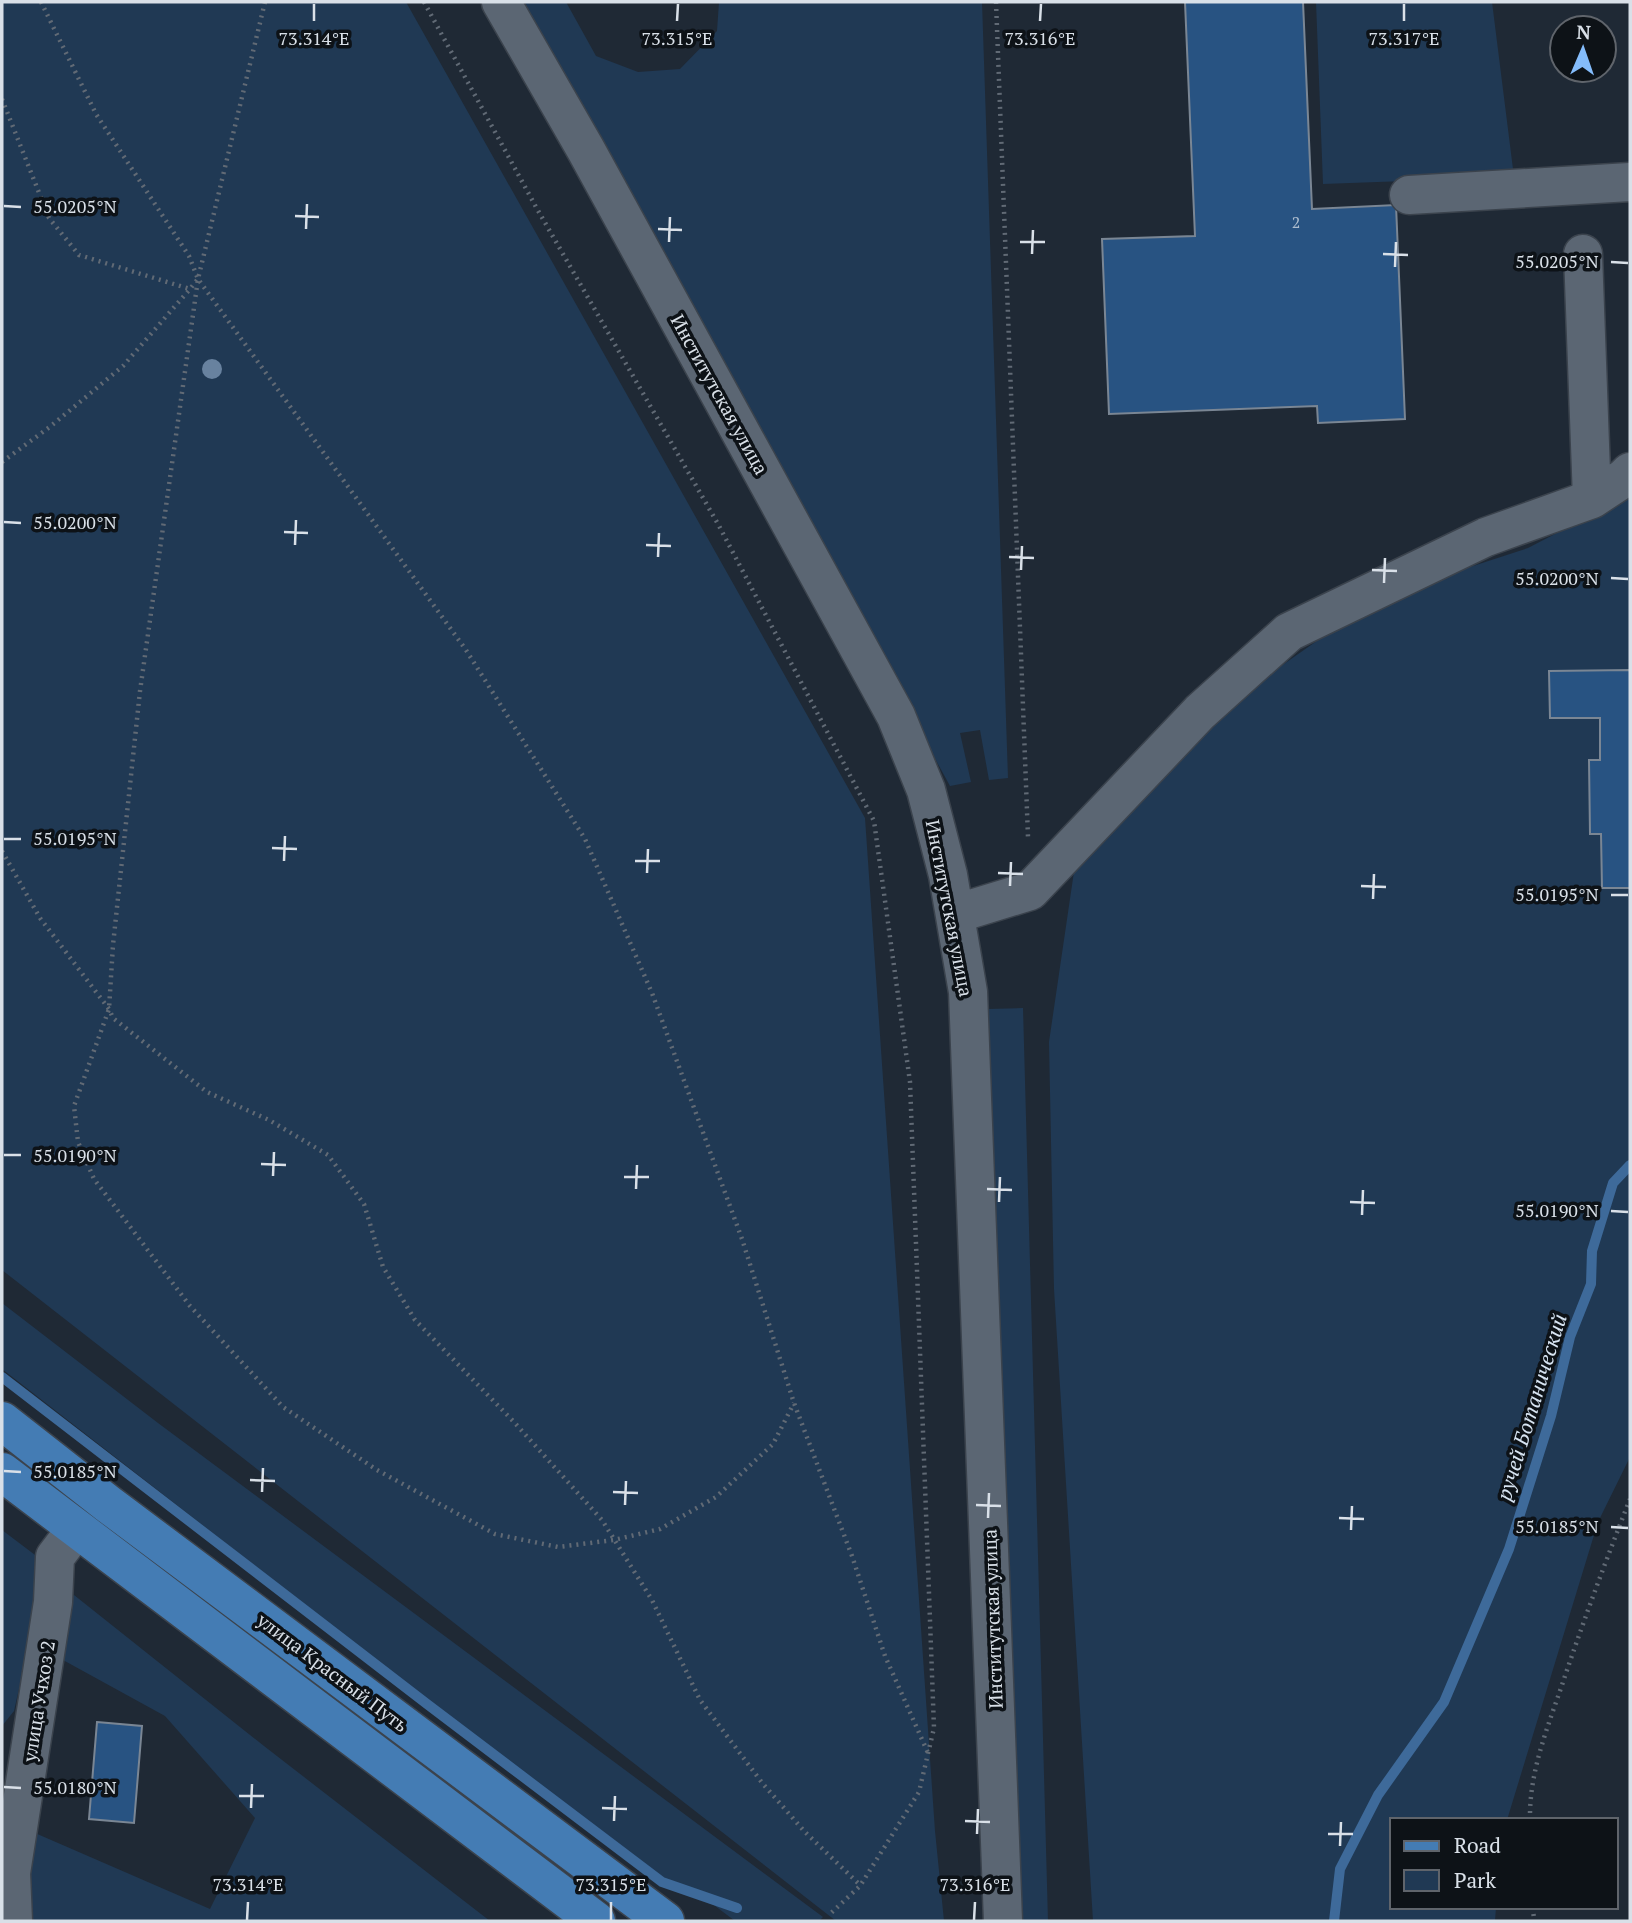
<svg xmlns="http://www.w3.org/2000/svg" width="1632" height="1923" font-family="'PT Serif',serif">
  <rect width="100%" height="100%" fill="#1f2935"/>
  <path fill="#203954" d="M2,2h404l459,816 70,1013 9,90h-108l-834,-651z
    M522,2h44l30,54 42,16 42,-3 37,-38 2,-29h263l26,776 -19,2 -9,-50 -20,3 11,49 -21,4z
    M1316,2h176l22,175 -191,7z
    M1630,495v962l-32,65 -91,298h-115v87h104l-1,14h-402l-39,-632 -5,-247 27,-184 135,-143 170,-119 147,-48z
    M1023,1008l25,913h-36l-24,-912z
    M2,1303l156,120 665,494 -4,4h-84l-33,-25 -46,-18 -654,-509z
    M2,1530l45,34 -33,147 -12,15z
    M74,1595l190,151 226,175h-469l14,-88 175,76 45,-91 -90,-102 -102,-56 -4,-58z"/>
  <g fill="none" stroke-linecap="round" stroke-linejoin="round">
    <path stroke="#3e6a9a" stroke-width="10" d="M2,1377l425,327 235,178 75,26
      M1334,1921l6,-52 38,-74 66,-93 65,-153 42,-133 19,-79 21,-53 1,-33 21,-68 17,-18"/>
  </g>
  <path fill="#285382" stroke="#7a8694" stroke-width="2" d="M1185,2h118l9,207 84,-4 9,214 -87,4 -1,-17 -208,8 -7,-175 93,-3z
    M1630,670v218h-28l-1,-54h-11l-1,-74h11v-42h-50l-1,-47z
    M97,1722l45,4 -8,97 -45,-4z"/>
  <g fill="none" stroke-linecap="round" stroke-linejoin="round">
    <defs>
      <path id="minor" d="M501,2l85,148 310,566 30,74 22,85 20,117 35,929
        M1409,195l221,-13
        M1583,254l9,245
        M955,914l75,-23 170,-179 89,-80 197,-95 106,-38 32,-21 6,-6
        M13,1921l-2,-48 42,-271 2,-45 21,-28"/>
      <path id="major" d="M2,1421l106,83 557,417
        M2,1472l594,449"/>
    </defs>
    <use href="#minor" stroke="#3b434d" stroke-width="41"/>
    <use href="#major" stroke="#3b434d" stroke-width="41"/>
    <path stroke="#616a75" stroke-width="4.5" stroke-dasharray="2 5" stroke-linecap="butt" d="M41,2l55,112 93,142 9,23 268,371 119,189 67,154 90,246 52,164 58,153 33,100 43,97
      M265,2l-67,277 -58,412 -27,254 -4,64 -35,97 4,36 16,37 96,127 93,101 94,63 118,64 63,13 56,-7 46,-11 56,-32 57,-53 21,-41
      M424,2l112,205 182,317 156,297 36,261 24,646 -15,64 -59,94 -30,28
      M996,2l32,835
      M2,99l47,119 30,37 111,34 7,-9
      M2,462l49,-36 72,-60 67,-77
      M2,851l38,67 69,91 4,9 94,74 62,28 59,35 36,49 19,63 32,53 99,102 88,98 50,80 48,100 63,84 42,48 55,53
      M1530,1820c-1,-47 17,-91 32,-135 21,-63 44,-125 68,-186
      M1533,1907l1,14"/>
    <use href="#minor" stroke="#5b6673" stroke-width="38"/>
    <use href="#major" stroke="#447cb4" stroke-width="38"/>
  </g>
  <circle fill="#68829f" cx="212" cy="369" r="10"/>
  <path fill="none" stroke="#d9e0e8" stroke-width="2.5" d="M314,21v-17M677,21l1,-17M1040,21l1,-17M1404,21v-17M4,206l17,1M295,216l24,1M306,229l1,-25M658,229l24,1M669,242l1,-25M1020,242h25M1032,254l1,-24M1383,254l25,1M1611,262l17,1M1395,267l1,-25M4,522l17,1M284,532l24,1M295,545l1,-25M646,545l25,1M658,557l1,-24M1009,557l25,1M1021,570l1,-24M1372,570l25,1M1611,578l17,1M1384,583l1,-25M4,839h17M272,848l25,1M284,861l1,-25M635,861h25M647,873l1,-24M998,873l25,1M1010,886l1,-24M1361,886l25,1M1611,895h17M1373,899l1,-25M4,1155h17M261,1164l25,1M273,1176l1,-24M624,1177h25M636,1189l1,-24M987,1189l25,1M999,1202l1,-25M1350,1202l25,1M1611,1211l17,1M1362,1215l1,-25M4,1471l17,1M250,1480l25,1M262,1492l1,-24M613,1492l25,1M625,1505l1,-24M976,1505l25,1M988,1518l1,-25M1339,1518l25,1M1611,1527l17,1M1351,1530l1,-24M4,1787l17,1M239,1796h25M251,1808l1,-24M602,1808l25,1M614,1821l1,-25M965,1821l25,1M977,1834l1,-25M1328,1834h25M1340,1846l1,-24M247,1920l1,-18M611,1920v-18M974,1920l1,-18"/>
  <g text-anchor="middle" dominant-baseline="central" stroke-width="7" stroke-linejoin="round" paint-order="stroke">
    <g font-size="16" fill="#adbdce">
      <text x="1296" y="222">2</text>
    </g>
    <g font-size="19" fill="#d9e0e8" stroke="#0d1217">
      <text transform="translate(720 394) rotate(61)">Институтская улица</text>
      <text transform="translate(950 908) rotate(79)">Институтская улица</text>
      <text transform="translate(992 1619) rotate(-92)">Институтская улица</text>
      <text transform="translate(333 1672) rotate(37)">улица Красный Путь</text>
      <text transform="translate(38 1701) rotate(-81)">улица Учхоз 2</text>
    </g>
    <g font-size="21" font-style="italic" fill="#d7e4f2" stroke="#0d1217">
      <text transform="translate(1531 1407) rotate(-73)">ручей Ботанический</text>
    </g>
  </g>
  <g font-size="18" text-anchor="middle" fill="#d9e0e8" stroke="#0d1217" stroke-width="7" stroke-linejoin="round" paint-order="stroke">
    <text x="314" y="45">73.314°E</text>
    <text x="677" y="45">73.315°E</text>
    <text x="1040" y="45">73.316°E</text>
    <text x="1404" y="45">73.317°E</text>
    <text x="75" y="213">55.0205°N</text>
    <text x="1557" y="268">55.0205°N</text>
    <text x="75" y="529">55.0200°N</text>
    <text x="1557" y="585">55.0200°N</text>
    <text x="75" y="845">55.0195°N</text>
    <text x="1557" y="901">55.0195°N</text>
    <text x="75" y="1162">55.0190°N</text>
    <text x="1557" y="1217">55.0190°N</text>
    <text x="75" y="1478">55.0185°N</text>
    <text x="1557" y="1533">55.0185°N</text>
    <text x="75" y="1794">55.0180°N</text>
    <text x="248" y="1891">73.314°E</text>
    <text x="611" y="1891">73.315°E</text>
    <text x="975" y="1891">73.316°E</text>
  </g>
  <rect width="1632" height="1923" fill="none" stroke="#d9e0e8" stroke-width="7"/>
  <rect x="1390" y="1818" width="228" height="91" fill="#0d1217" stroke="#5f646b" stroke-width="2"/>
  <rect x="1404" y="1841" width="35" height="10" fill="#447cb4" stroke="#5f646b" stroke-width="2"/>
  <text x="1454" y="1853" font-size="21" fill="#d9e0e8">Road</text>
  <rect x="1404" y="1870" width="35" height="21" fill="#203954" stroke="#5f646b" stroke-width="2"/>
  <text x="1454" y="1888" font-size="21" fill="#d9e0e8">Park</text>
  <g transform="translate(1583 49) rotate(2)"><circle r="33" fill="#0d1217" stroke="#5f646b" stroke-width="2"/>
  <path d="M0-5L12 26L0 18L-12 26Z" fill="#84bcfb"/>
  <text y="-10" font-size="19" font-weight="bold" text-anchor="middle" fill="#d9e0e8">N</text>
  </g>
</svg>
